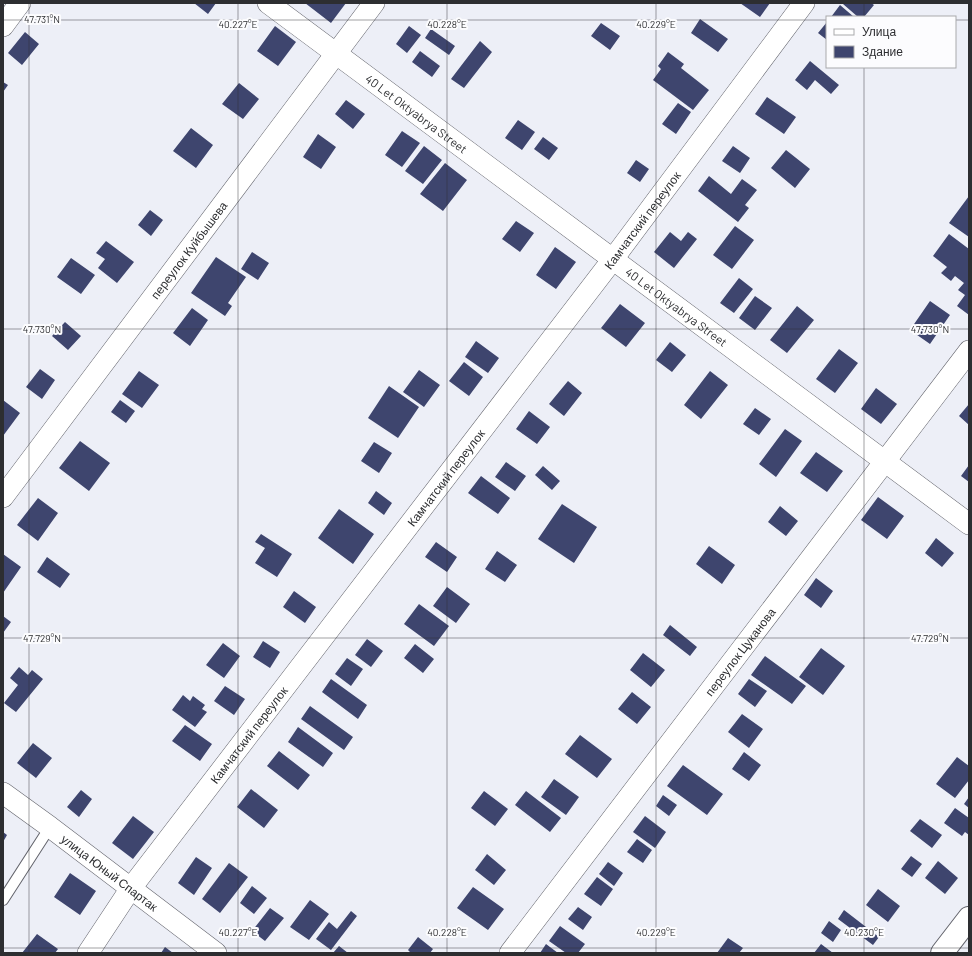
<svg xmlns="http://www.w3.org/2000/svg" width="972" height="956" font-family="Barlow,sans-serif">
  <rect width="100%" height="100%" fill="#edeff7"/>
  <path fill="#3e456e" d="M194,3h22l-8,11z
    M305,3h41l-15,20z
    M740,3h30l-10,14z
    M844,3h27l3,2 -10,12h-6l-15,-13z
    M840,5l14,12h-23z
    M700,19l28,20 -10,13 -27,-19z
    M827,22v18l-9,-7z
    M601,23l19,13 -10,14 -19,-14z
    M275,26l21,16 -18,24 -21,-15z
    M409,26l12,9 -14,18 -11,-9z
    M431,29l24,17 -6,9 -24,-17z
    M25,32l14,12 -17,21 -14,-12z
    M480,41l12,11 -28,36 -13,-9z
    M420,51l20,15 -8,11 -20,-15z
    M668,52l16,12 -3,4 28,22 -16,20 -40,-30 8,-11 -3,-3z
    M810,61l29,24 -8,9 -16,-14 -8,10 -12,-10z
    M3,82l5,3 -5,7z
    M239,83l20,16 -16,20 -21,-15z
    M767,97l29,20 -12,17 -29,-20z
    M346,100l19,14 -12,15 -18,-15z
    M678,103l13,9 -15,22 -14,-10z
    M518,120l17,12 -13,18 -17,-12z
    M191,128l22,17 -17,23 -23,-17z
    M402,131l18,12 -18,24 -17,-12z
    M318,134l18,13 -15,22 -18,-12z
    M543,137l15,11 -9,12 -15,-11z
    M424,146l18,14 -19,24 -18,-13z
    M733,146l17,12 -10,15 -18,-12z
    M786,150l24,19 -15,19 -24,-20z
    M636,160l13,9 -9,13 -13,-9z
    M445,163l22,17 -24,31 -23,-17z
    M709,176l22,18 11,-15 15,11 -12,15 4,3 -11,14 -40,-31z
    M969,196v41l-20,-14z
    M150,210l13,10 -12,16 -13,-11z
    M516,221l18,12 -14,19 -18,-13z
    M735,226l19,14 -22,29 -19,-14z
    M670,232l11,9 7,-9 9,7 -23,29 -20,-16z
    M949,234l20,15v66l-12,-9 8,-11 -7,-5 6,-7 -9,-7 -4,5 -10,-8 6,-6 -14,-11z
    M106,241l28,21 -17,21 -19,-15 7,-9 -9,-6z
    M555,247l21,15 -20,27 -20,-14z
    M252,252l17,11 -11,17 -17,-11z
    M216,257l30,20 -18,26 4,3 -7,10 -34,-23z
    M71,258l24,17 -14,19 -24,-17z
    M739,278l14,11 -19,24 -14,-10z
    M755,296l17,12 -17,22 -16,-12z
    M930,301l20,14 -20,29 -20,-14z
    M620,304l25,19 -19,24 -25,-19z
    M797,306l17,14 -27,33 -17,-13z
    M192,308l16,12 -18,26 -17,-13z
    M65,322l16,14 -13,14 -16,-14z
    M476,341l23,17 -11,15 -23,-16z
    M670,342l16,13 -14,17 -16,-12z
    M839,349l19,14 -23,30 -19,-14z
    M464,362l19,15 -14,19 -20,-15z
    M40,369l15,11 -13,19 -16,-12z
    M419,370l21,15 -16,22 -21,-15z
    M139,371l20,14 -17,23 -20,-14z
    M710,371l18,14 -27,34 -17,-14z
    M568,381l14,12 -18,23 -15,-12z
    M389,386l30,21 -21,31 -30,-20z
    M876,388l21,16 -16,20 -20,-15z
    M3,400l17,13 -17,23z
    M120,400l15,11 -9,12 -15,-11z
    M969,404v21l-10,-9z
    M755,408l16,11 -12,16 -16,-11z
    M529,411l21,16 -13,17 -21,-15z
    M785,429l17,12 -26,36 -17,-13z
    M80,441l30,22 -21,28 -30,-23z
    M374,442l18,11 -13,20 -18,-12z
    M816,452l27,19 -16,21 -27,-19z
    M506,462l20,14 -11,15 -20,-14z
    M969,465v17l-8,-6z
    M543,466l17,15 -8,9 -17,-15z
    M481,476l29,22 -12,16 -30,-21z
    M376,491l16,12 -8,12 -16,-12z
    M878,497l26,19 -17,23 -26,-19z
    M38,498l20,15 -20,28 -21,-16z
    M562,504l35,23 -23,36 -36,-24z
    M780,506l18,15 -12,15 -18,-14z
    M339,509l35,25 -21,30 -35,-26z
    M261,534l31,20 -15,23 -22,-14 10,-15 -10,-6z
    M936,538l18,15 -12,14 -17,-14z
    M436,542l21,15 -10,15 -22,-15z
    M709,546l26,19 -13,19 -26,-20z
    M497,551l20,14 -12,17 -20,-13z
    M3,554l18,13 -18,26z
    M47,557l23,17 -10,14 -23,-16z
    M816,578l17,13 -12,17 -17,-13z
    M447,587l23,17 -14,19 -23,-17z
    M294,591l22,16 -11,16 -22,-16z
    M419,604l30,22 -15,20 -30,-22z
    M3,616l8,6 -8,11z
    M670,625l27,22 -7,9 -27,-21z
    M367,639l16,12 -12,16 -16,-12z
    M263,641l17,11 -10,16 -17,-11z
    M223,643l17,13 -16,22 -18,-13z
    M415,644l19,15 -11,14 -19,-15z
    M821,648l24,18 -22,29 -24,-18z
    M643,653l22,17 -14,17 -21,-17z
    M765,656l41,30 -14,18 -41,-29z
    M347,658l16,11 -12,17 -16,-12z
    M19,667l9,8 4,-5 11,9 -27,33 -12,-9 14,-18 -8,-7z
    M331,679l36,26 -9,14 -36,-27z
    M749,679l18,12 -12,16 -17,-13z
    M225,686l20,13 -11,16 -20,-14z
    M632,692l19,15 -14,17 -19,-15z
    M183,695l7,6 3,-5 12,9 -3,4 5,3 -12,15 -23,-17z
    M310,706l43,31 -9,13 -43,-31z
    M742,714l21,15 -14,19 -21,-16z
    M185,725l27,19 -12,17 -28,-20z
    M298,727l35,26 -10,14 -35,-25z
    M580,735l32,24 -15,19 -32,-24z
    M33,743l19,15 -16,20 -19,-15z
    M279,751l31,24 -12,15 -31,-24z
    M744,752l17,13 -12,16 -17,-12z
    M957,757l12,9v14l-14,18 -19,-14z
    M683,765l40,29 -16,21 -40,-29z
    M554,779l25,18 -13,18 -25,-18z
    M251,789l27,21 -14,18 -27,-21z
    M81,790l11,9 -13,18 -12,-10z
    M484,791l24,18 -13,17 -24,-18z
    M526,791l35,27 -11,14 -35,-27z
    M663,795l14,10 -8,11 -13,-10z
    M969,797v11l-5,-4z
    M955,808l14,10v17l-4,-3 -3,4 -18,-13z
    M133,816l21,16 -21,27 -21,-16z
    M645,816l21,16 -11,16 -22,-16z
    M920,819l22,16 -10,13 -22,-17z
    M3,832l4,3 -4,7z
    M637,839l15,11 -9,13 -16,-11z
    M487,854l19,16 -12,15 -19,-15z
    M911,856l11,8 -10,13 -11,-8z
    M196,857l16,11 -18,27 -16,-12z
    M938,861l20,17 -13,16 -20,-16z
    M608,862l15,11 -9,13 -15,-12z
    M229,863l19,14 -28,36 -18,-14z
    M70,873l26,18 -16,24 -26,-18z
    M597,877l16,12 -12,17 -17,-12z
    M252,886l15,12 -13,16 -14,-11z
    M473,887l31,22 -16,21 -31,-22z
    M878,889l22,17 -12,16 -22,-17z
    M310,900l19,14 -20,26 -19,-13z
    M578,907l14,10 -9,13 -15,-11z
    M270,908l14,10 -19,23 -13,-10z
    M844,910l35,27 -6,8 -35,-26z
    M351,911l6,5 -26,34 -15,-11 13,-17 8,7z
    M829,921l12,9 -8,12 -12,-9z
    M560,926l25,18 -7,9h-12l-17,-12z
    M37,934l21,15 -3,4h-33z
    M418,937l15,12 -3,4h-19l-3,-3z
    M728,938l15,10 -4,5h-22z
    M546,944l12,9h-18z
    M821,944l12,9h-19z
    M339,946l9,7h-15z
    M165,947l8,6h-12z"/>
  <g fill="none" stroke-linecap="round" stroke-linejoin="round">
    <defs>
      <path id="service" d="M3,900l47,-73"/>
      <g id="minor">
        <path id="s1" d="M268,3l701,521"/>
        <path d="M3,26l17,-23"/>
        <path id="s2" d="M3,497l371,-494"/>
        <path id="s3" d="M3,793l47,34 166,126"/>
        <path id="s4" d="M88,953l43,-65 482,-629 191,-256"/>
        <path id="s5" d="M510,953l459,-602"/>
      </g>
      <path id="secondary" d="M942,953l27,-35"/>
    </defs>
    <use href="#service" stroke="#63646c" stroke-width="12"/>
    <use href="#minor" stroke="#63646c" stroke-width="22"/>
    <use href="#secondary" stroke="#63646c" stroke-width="24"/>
    <use href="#service" stroke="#fff" stroke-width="10"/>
    <use href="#minor" stroke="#fff" stroke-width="21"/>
    <use href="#secondary" stroke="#fff" stroke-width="22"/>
  </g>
  <path fill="none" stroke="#2d2e31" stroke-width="1" stroke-opacity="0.45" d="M29,3v950M238,3v950M447,3v950M656,3v950M864,3v14M3,20h824M955,20h14M864,67v886M3,329h966M3,638h966M3,948h966"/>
  <g text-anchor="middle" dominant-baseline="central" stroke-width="4" stroke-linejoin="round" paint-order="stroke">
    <g font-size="12" fill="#2d2e31" stroke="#fcfcfe">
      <text stroke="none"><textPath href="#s1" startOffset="185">40 Let Oktyabrya Street</textPath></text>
      <text stroke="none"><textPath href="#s4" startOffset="919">Камчатский переулок</textPath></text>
      <text stroke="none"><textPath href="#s2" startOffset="309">переулок Куйбышева</textPath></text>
      <text stroke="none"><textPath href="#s1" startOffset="509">40 Let Oktyabrya Street</textPath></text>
      <text stroke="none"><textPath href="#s4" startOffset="595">Камчатский переулок</textPath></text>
      <text stroke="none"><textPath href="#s5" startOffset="379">переулок Цуканова</textPath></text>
      <text stroke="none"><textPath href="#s4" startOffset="271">Камчатский переулок</textPath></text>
      <text stroke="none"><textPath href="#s3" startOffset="133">улица Юный Спартак</textPath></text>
    </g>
  </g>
  <g font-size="10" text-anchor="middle" fill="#2d2e31" stroke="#fcfcfe" stroke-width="4" stroke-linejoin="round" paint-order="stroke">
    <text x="42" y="23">47.731°N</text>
    <text x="238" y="28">40.227°E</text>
    <text x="447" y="28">40.228°E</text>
    <text x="656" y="28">40.229°E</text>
    <text x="42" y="333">47.730°N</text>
    <text x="930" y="333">47.730°N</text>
    <text x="42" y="642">47.729°N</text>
    <text x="930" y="642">47.729°N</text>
    <text x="238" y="936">40.227°E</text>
    <text x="447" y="936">40.228°E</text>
    <text x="656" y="936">40.229°E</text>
    <text x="864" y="936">40.230°E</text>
  </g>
  <rect width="972" height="956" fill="none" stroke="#2d2e31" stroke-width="8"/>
  <rect x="826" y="16" width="130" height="52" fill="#fcfcfe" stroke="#a9aaac"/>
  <rect x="834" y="29" width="20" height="6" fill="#ffffff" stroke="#a9aaac"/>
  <text x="862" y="36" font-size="12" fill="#2d2e31">Улица</text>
  <rect x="834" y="46" width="20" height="12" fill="#3e456e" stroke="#a9aaac"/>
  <text x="862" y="56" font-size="12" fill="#2d2e31">Здание</text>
</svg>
